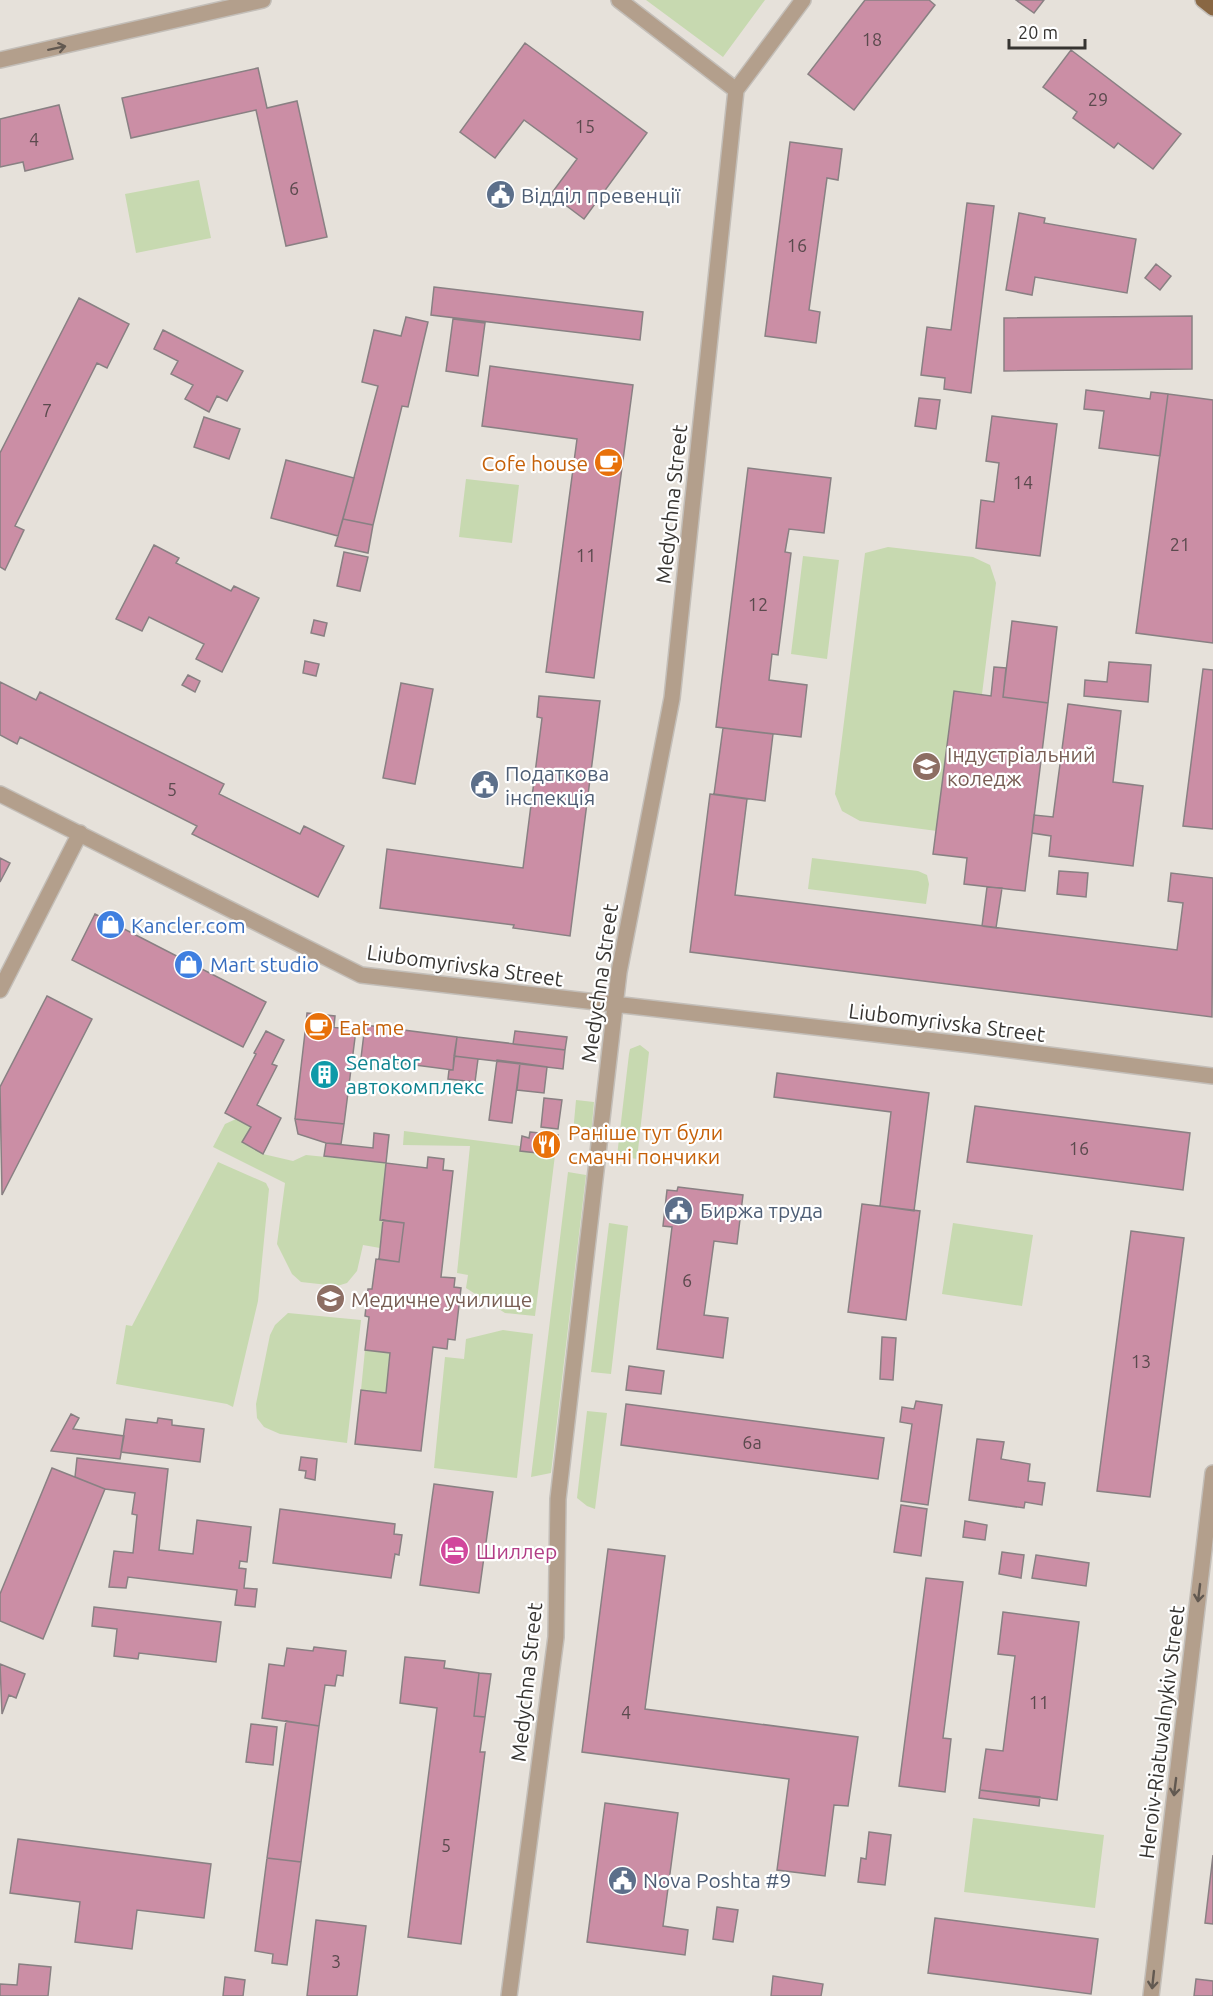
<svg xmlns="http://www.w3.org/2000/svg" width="1213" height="1996" font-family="Ubuntu,sans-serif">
  <rect width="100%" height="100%" fill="#e6e1da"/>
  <path fill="#c7d9b0" d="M646,0h119l-42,57z
    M199,180l12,58 -75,15 -11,-59z
    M466,479l53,6 -7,58 -53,-6z
    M888,547l85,10 17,8 6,18 -14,111 -28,-2 -17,139 -77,-10 -18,-10 -7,-17 30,-241z
    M803,556l36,4 -12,99 -36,-5z
    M812,858l106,13 9,4 2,9 -3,20 -118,-15z
    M640,1045l9,7 -12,107 -20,-3 12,-102 1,-5z
    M576,1100l18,2 -3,34 -18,-3z
    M236,1119l15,8 -9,15 21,12 30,7 13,-6 80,8 -6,56 3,1 -3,28 -17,-3 -6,26 -10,12 -10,3 -36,-4 -9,-8 -15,-30 8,-61 -72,-36 12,-23z
    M404,1131l116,15v5l35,4 -20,161 -30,-3 -39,-25 2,-13 -11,-2 13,-127 -67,-1z
    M218,1162l48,21 3,6 -11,112 -25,106 -6,-3 -111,-20 10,-59 6,1z
    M568,1172l18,3 -35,298 -20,4z
    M609,1223l19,3 -17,148 -20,-2z
    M953,1223l80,12 -11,71 -80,-12z
    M288,1313l73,7 -14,123 -67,-9 -16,-7 -7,-9 -1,-14 14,-69 5,-10z
    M503,1330l30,4 -16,144 -83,-10 11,-111 19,2 2,-20z
    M365,1350l25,3 -4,40 -25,-3z
    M587,1411l20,2 -12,96 -8,-3 -10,-8z
    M973,1818l131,17 -9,73 -131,-16z"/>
  <path fill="#cb8ea5" stroke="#898083" stroke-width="1.5" d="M865,0h64l6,5 -81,105 -46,-36z
    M1016,0h28l-10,13z
    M525,43l122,90 -63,86 -33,-25 26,-35 -53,-39 -29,38 -35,-26z
    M1071,50l110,84 -28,35 -35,-26 -4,5 -41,-30 4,-6 -34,-25z
    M258,68l9,40 30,-7 30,136 -41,9 -30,-136 -125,28 -9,-40z
    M59,105l14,54 -48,12 -2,-9 -23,5v-48z
    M790,142l52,7 -4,31 -11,-2 -18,132 11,2 -4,31 -51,-7z
    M967,203l27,3 -23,187 -27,-4 1,-11 -24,-3 6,-48 24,3z
    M1019,213l26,5 -1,5 92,16 -9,54 -92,-16 -3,18 -26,-5z
    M1156,264l15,12 -11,14 -15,-12z
    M434,287l209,25 -3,28 -209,-25z
    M79,298l50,26 -22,44 -10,-5 -82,163 9,4 -19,40 -5,-3v-114z
    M1192,316v53l-188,2v-53z
    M406,317l22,5 -20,85 -6,-1 -29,119 -30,-6 35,-133 -16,-4 12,-52 27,6z
    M453,319l32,4 -7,53 -32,-5z
    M163,330l80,41 -16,30 -10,-5 -8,16 -24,-13 8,-14 -22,-11 7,-13 -24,-12z
    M490,366l143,19 -39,293 -48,-6 31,-233 -95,-13z
    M1086,390l64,9 1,-7 17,2 -8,62 -61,-8 5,-37 -20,-2z
    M1168,394l45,6v243l-77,-10z
    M919,398l21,2 -4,29 -21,-3z
    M992,416l65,8 -17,132 -64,-8 5,-48 13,2 5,-39 -13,-2z
    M204,417l36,12 -11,30 -35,-12z
    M286,460l68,18 -16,58 -67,-18z
    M748,468l83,10 -7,55 -35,-4 -4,23 6,1 -13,102 -6,-1 -3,26 38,5 -6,52 -85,-10z
    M343,519l30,6 -5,28 -33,-7z
    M154,545l25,13 -3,5 55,28 3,-5 25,12 -37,74 -26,-13 8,-15 -55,-27 -7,14 -26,-12z
    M344,552l24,5 -8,34 -23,-5z
    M314,620l13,3 -3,13 -13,-3z
    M1012,621l45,6 -9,76 -45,-6z
    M305,661l14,3 -3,12 -13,-3z
    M1109,662l42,3 -3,37 -64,-6 1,-16 22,2z
    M994,667l12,1 -3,29 45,6 -23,188 -61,-7 3,-26 -34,-4 21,-163 37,5z
    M1203,669l10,1v159l-30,-3z
    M188,675l12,6 -5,11 -13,-7z
    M0,682l36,18 4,-8 184,92 -5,10 81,40 4,-8 40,20 -26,51 -126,-63 5,-8 -177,-89 -3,7 -17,-9z
    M401,683l32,6 -18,95 -32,-6z
    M539,696l61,5 -30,235 -57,-8 1,-3 -134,-17 7,-59 136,19 19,-150 -5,-1z
    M1068,704l53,7 -8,71 30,4 -10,80 -84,-10 2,-20 -19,-3 2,-18 19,2z
    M723,728l50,6 -8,67 -51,-7z
    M710,794l37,5 -12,96 442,55 6,-47 -15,-2 3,-28 42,5 -1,139 -522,-65z
    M0,858l10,5 -10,19z
    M1059,871l29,2 -2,24 -29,-3z
    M987,887l15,1 -6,40 -14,-2z
    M95,914l171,88 -23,45 -171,-87z
    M47,996l45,23 -90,176 -2,-108z
    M307,1013l28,3 -1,11 -28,-3z
    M306,1024l50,6 -12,94 -49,-5z
    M365,1025l92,12 -4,33 -92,-12z
    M266,1031l18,9 -12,24 5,2 -20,39 24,13 -18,36 -21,-12 9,-15 -26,-14 31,-59 -2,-1z
    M515,1031l52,6 -2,13 -52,-6z
    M457,1037l108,13 -2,19 -109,-13z
    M454,1056l24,3 -3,23 -27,-3 1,-9h4z
    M497,1060l23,3 -8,60 -23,-3z
    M520,1063l27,4 -3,26 -27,-3z
    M777,1073l152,20 -15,118 -34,-5 11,-94 -117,-15z
    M544,1098l18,2 -4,29 -17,-2z
    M975,1106l215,27 -7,57 -216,-28z
    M295,1119l49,5 -3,20 -15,-1 -28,-9z
    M530,1132l28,3 -3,20 -35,-4 2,-15 7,2z
    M374,1133l15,2 -3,28 -62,-7 2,-13 47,5z
    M428,1157l16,2 -1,11 10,1 -12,106 14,1 -1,9 7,1 -6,52 -7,-1 -1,10 -14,-2 -12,104 -66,-7 6,-54 25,3 4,-40 -25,-3 4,-33 -4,-1 3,-27h4l4,-30 23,3 5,-39 -24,-3 6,-57 41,5z
    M678,1187l65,8 -6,49 -23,-3 -10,74 24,3 -5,40 -66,-9 15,-122 -9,-1 4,-36 10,1z
    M862,1204l58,7 -14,109 -58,-8z
    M383,1220l21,3 -5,39 -20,-3z
    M1131,1231l53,7 -34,259 -53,-6z
    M882,1337l14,1 -3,42 -13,-1z
    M629,1366l35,5 -3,23 -35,-4z
    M916,1401l26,4 -14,100 -27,-4 11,-77 -12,-2 2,-15 12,2z
    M626,1404l258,34 -6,41 -257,-34z
    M71,1414l8,4 -6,11 51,7 -4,23 -69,-8z
    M158,1418l14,2v5l32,4 -4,33 -79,-10 5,-33 31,4z
    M977,1439l27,3 -3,17 29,5 -2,17 17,2 -3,22 -17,-3 -1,6 -55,-8z
    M301,1457l16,2 -2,21 -10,-2 1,-7 -7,-1z
    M77,1458l91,11 -9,81 34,4 4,-34 54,7 -4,35 -7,-1 -1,7 7,1 -2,19 13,1 -2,18 -20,-2 2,-15 -109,-13 -2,11 -17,-1 5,-36 19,2 4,-38 -5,-1 3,-21 -30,-4 -30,-12z
    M52,1468l53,21 -62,150 -43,-18v-27z
    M434,1484l59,8 -14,101 -59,-8z
    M901,1505l26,4 -6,47 -27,-4z
    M280,1509l115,15 -1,10 8,1 -3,20 -4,-1 -4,24 -118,-15z
    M965,1521l22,4 -2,15 -22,-3z
    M608,1549l57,7 -20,153 213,28 -10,69 -14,-1 -9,71 -48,-6 12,-91 -207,-27z
    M1002,1552l22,3 -3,23 -22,-4z
    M1036,1555l53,8 -3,23 -54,-8z
    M926,1578l37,4 -20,156 8,1 -6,53 -46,-6z
    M94,1607l127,15 -5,40 -77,-9 -1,6 -24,-3 3,-27 -25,-3z
    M1003,1612l76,10 -22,178 -77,-10 6,-41 17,2 12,-95 -17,-2z
    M314,1647l32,4 -3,25 -6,-1 -2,11 -10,-1 -6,41 -57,-8 7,-54 15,2 3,-18 26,3z
    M405,1657l40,4 -1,7 35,5 -5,43 11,1 -5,35h5l-24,192 -53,-7 29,-229 -37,-5z
    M0,1664l25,10 -9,24 -7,-3 -7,19z
    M479,1673l12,1 -6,43 -11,-1z
    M286,1721l33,5 -18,136 -34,-4z
    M251,1724l26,3 -4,38 -27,-3z
    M980,1790l60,7 -1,9 -60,-8z
    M605,1803l73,10 -15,113 25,4 -3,25 -98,-13z
    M869,1832l22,3 -6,50 -27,-3 3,-24 5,1z
    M18,1839l193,25 -7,54 -67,-8 -5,39 -57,-7 5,-40 -70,-9z
    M1213,1855v69l-8,-1z
    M267,1858l34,4 -14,103 -15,-2 1,-9 -18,-3z
    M717,1907l21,3 -5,32 -20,-3z
    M935,1918l163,21 -7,55 -163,-21z
    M316,1920l50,6 -9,70h-50z
    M19,1964l32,3 -3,29h-48v-12l17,1z
    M773,1976l50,8 -2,12h-50z
    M225,1977l20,3 -2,16h-20z
    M1196,1979l17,2v15h-19z"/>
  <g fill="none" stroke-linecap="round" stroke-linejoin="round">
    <defs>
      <path id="minor" d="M619,0l117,90
        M0,60l263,-60
        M0,794l361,181 610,70 242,31
        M0,990l80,-157
        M509,1996l47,-359 2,-138 57,-493 4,-34 53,-274 64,-608 67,-90
        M1151,1996l62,-523"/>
      <path id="major" d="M1203,0l10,8"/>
    </defs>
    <use href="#minor" stroke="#c3beb8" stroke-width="18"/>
    <use href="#major" stroke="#c3beb8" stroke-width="18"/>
    <use href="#minor" stroke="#b39f8c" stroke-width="15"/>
    <use href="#major" stroke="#896743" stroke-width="15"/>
  </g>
  <defs><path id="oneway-shaft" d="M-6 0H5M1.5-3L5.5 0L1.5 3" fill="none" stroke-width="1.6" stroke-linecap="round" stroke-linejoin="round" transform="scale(1.5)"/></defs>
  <g stroke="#625951">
    <use href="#oneway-shaft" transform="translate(57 48) rotate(-12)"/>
    <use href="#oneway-shaft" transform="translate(1199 1593) rotate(97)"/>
    <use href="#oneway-shaft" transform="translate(1175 1787) rotate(97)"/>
    <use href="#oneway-shaft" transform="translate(1153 1980) rotate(96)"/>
  </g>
  <defs>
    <symbol id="civic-disc" viewBox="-11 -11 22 22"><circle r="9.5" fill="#5c6f8a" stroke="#fff"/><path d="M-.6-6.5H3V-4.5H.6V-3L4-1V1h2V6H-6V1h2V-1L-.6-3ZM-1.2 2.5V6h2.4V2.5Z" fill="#fff"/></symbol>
    <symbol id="cafe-disc" viewBox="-11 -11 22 22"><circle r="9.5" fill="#e8710a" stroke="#fff"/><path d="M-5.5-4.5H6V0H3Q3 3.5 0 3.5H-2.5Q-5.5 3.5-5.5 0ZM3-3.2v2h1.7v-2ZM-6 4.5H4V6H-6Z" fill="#fff"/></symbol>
    <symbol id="university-disc" viewBox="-11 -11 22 22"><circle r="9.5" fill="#8d6e63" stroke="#fff"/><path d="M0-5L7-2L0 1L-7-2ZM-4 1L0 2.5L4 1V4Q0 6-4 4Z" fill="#fff"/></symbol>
    <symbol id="shop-disc" viewBox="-11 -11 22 22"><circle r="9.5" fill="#3f7fe0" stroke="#fff"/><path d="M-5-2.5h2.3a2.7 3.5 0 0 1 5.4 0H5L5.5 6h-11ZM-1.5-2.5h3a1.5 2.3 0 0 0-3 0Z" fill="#fff"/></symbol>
    <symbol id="building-disc" viewBox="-11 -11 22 22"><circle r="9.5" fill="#0f9aa8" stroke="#fff"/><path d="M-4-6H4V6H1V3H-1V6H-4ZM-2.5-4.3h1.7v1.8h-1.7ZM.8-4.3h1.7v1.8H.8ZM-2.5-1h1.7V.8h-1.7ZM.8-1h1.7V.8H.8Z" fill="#fff"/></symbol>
    <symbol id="restaurant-disc" viewBox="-11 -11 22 22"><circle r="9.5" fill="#e8710a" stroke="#fff"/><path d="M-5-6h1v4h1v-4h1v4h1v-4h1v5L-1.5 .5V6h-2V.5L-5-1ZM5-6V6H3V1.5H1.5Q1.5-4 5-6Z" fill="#fff"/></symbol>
    <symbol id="hotel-disc" viewBox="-11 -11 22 22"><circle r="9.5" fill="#d1479c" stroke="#fff"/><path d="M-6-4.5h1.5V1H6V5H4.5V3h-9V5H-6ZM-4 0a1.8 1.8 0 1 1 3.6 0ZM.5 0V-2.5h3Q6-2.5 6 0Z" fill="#fff"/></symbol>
  </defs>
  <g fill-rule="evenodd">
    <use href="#civic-disc" x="484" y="178" width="33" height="33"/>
    <use href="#cafe-disc" x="592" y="446" width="33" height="33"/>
    <use href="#university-disc" x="910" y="750" width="33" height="33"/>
    <use href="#civic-disc" x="468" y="768" width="33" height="33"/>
    <use href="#shop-disc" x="94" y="908" width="33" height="33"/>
    <use href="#shop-disc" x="172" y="948" width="33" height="33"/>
    <use href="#cafe-disc" x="302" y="1010" width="33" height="33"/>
    <use href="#building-disc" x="308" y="1058" width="33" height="33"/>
    <use href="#restaurant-disc" x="530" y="1128" width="33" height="33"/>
    <use href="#civic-disc" x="662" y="1194" width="33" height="33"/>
    <use href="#university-disc" x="314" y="1282" width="33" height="33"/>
    <use href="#hotel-disc" x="438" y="1534" width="33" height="33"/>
    <use href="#civic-disc" x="606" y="1864" width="33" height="33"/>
  </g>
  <g text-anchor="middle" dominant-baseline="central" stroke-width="4.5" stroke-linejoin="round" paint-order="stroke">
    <g font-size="18" fill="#5b4a4e">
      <text x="872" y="39">18</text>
      <text x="1098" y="99">29</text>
      <text x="585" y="126">15</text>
      <text x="34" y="139">4</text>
      <text x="294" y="188">6</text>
      <text x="797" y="245">16</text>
      <text x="47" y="410">7</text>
      <text x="1023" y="482">14</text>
      <text x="1180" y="544">21</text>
      <text x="586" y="555">11</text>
      <text x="758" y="604">12</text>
      <text x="172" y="789">5</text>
      <text x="1079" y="1148">16</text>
      <text x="687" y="1280">6</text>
      <text x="1141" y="1361">13</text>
      <text x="752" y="1442">6а</text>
      <text x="1039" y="1702">11</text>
      <text x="626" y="1712">4</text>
      <text x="446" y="1845">5</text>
      <text x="336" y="1961">3</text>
    </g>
    <g font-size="21" fill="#4e5e75" stroke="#fff" text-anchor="start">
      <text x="521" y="195">Відділ превенції</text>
      <text x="505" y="773">Податкова<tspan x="505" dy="24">інспекція</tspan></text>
      <text x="700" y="1210">Биржа труда</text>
      <text x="643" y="1880">Nova Poshta #9</text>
    </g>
    <g font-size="21" fill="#c56008" stroke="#fff" text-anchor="start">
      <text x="588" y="463" text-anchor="end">Cofe house</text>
      <text x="339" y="1027">Eat me</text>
      <text x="568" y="1132">Раніше тут були<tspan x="568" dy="24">смачні пончики</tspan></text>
    </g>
    <g font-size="21" fill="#363431" stroke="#fff">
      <text transform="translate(671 504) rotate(-84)">Medychna Street</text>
      <text transform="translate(465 965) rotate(8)">Liubomyrivska Street</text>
      <text transform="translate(599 983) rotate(-82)">Medychna Street</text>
      <text transform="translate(947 1022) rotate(7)">Liubomyrivska Street</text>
      <text transform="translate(526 1682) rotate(-84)">Medychna Street</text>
      <text transform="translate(1161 1732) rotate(-83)">Heroiv-Riatuvalnykiv Street</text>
    </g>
    <g font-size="21" fill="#785e54" stroke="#fff" text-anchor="start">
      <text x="947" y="754">Індустріальний<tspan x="947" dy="24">коледж</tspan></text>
      <text x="351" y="1299">Медичне училище</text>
    </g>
    <g font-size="21" fill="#366cbe" stroke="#fff" text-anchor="start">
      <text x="131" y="925">Kancler.com</text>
      <text x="210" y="964">Mart studio</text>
    </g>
    <g font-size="21" fill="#0d838f" stroke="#fff" text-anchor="start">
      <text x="346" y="1062">Senator<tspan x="346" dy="24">автокомплекс</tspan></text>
    </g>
    <g font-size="21" fill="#b23c85" stroke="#fff" text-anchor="start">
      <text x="476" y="1551">Шиллер</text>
    </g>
  </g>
  <path d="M1009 39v9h76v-9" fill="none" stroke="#363431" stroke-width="3"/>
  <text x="1018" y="39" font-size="18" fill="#363431" stroke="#ffffff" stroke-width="4.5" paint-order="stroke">20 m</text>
</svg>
